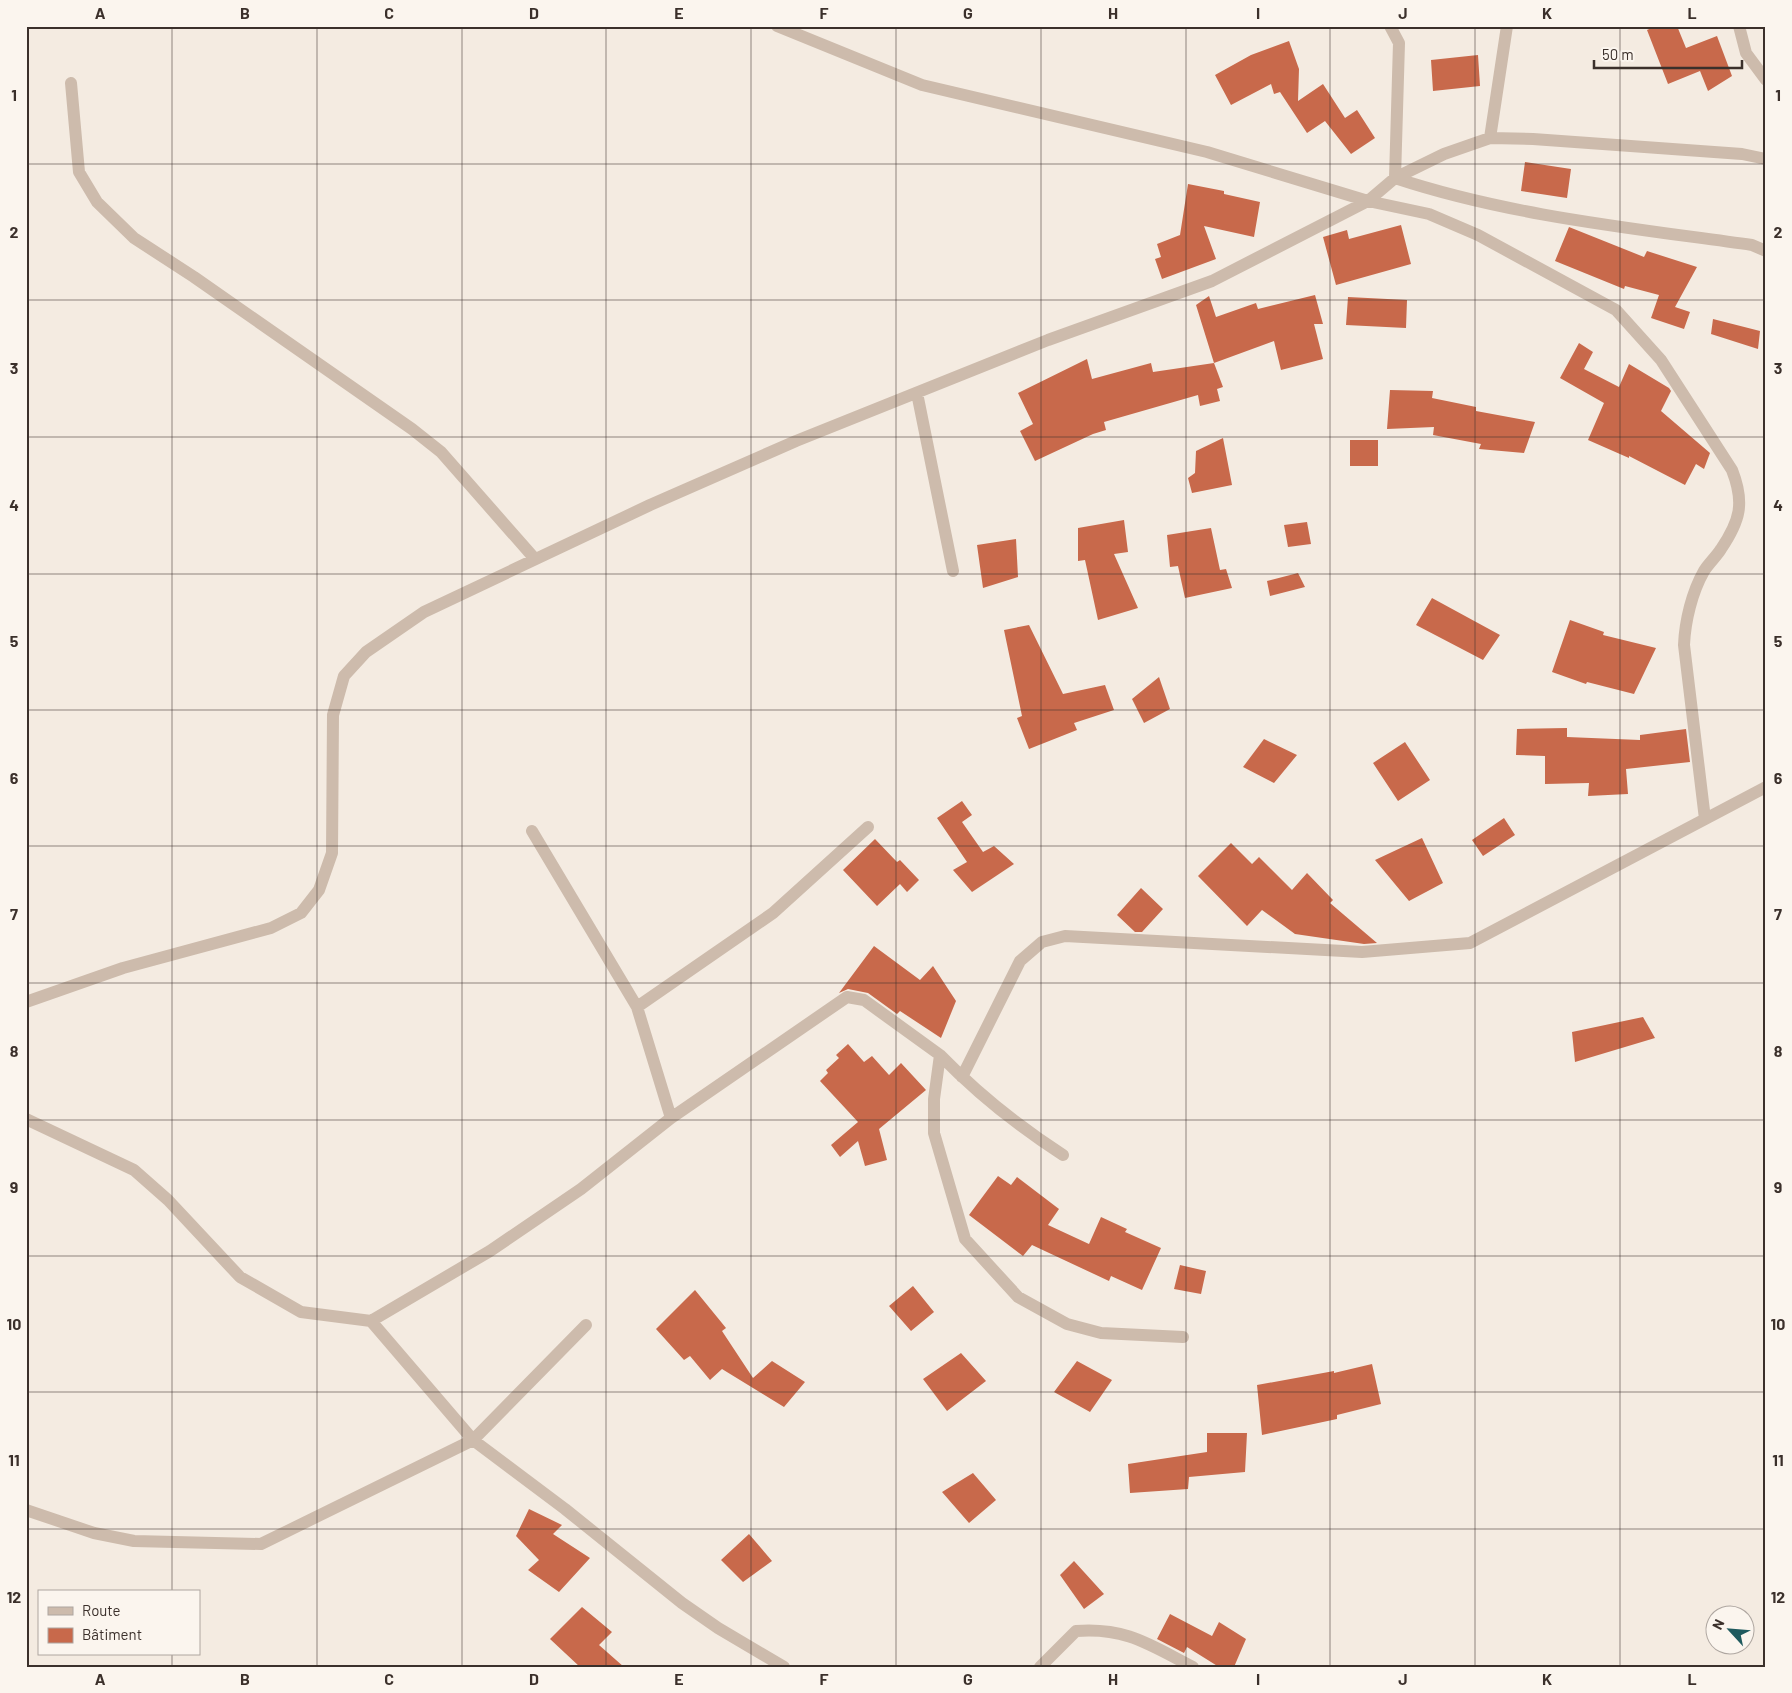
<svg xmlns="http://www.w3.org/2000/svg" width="1792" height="1693" font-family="Barlow,sans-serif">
  <rect width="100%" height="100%" fill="#f4ebe1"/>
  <path fill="#c8694b" d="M1656,26h21l9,22 31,-12 15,40 -24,15 -8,-20 -32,13 -21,-54z
    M1289,41l10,28 -1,32 25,-17 22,34 12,-8 18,28 -24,16 -26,-33 -18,12 -27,-41 -6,2 -3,-10 -40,21 -16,-30 36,-20z
    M1478,55l2,31 -47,5 -2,-31z
    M1525,162l46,7 -4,29 -46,-7z
    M1188,184l36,7v3l36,8 -6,35 -50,-11 12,33 -54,20 -7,-20 6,-2 -4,-13 23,-9z
    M1401,225l10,39 -75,21 -13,-48 24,-7 2,9z
    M1569,227l75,30 3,-6 50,16 -22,40 15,5 -6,17 -33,-11 8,-23 -34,-9 -1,3 -69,-28z
    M1315,295l8,29h-9l9,35 -42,11 -7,-29 -60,22 -18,-58 13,-9 7,21 40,-14 2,6z
    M1348,297l59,3 -1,28 -60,-3z
    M1713,319l47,12 -2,18 -47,-15z
    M1579,343l14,9 -9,17 35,18 10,-23 40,24 2,3 -10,20 49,42 -6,16 -8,-5 -11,21 -56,-29v2l-41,-18 16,-37 -44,-25z
    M1087,359l5,20 59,-16 2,9 61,-9 9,24 -6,2 3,12 -20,5 -2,-11 -94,27 2,8 -13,4 -58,27 -15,-30 13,-7 -15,-31z
    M1390,390l43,1 -1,7 44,9v4l59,11 -11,31 -45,-4 2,-5 -48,-9 1,-8 -47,2z
    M1223,438l9,47 -40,8 -4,-15 7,-5 1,-22z
    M1350,440h28v26h-28z
    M1124,520l4,32 -14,2 24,54 -40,12 -13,-60 -7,1v-33z
    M1307,522l4,22 -23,3 -4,-22z
    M1211,528l9,42 6,-1 6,19 -47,10 -7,-32 -8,1 -3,-32z
    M1016,539l2,38 -35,11 -6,-43z
    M1298,573l7,14 -35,9 -3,-15z
    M1432,598l68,37 -17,25 -67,-35z
    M1570,620l34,12 -1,3 53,13 -22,46 -47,-12 -1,2 -34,-12z
    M1029,625l34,69 42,-9 9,25 -40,13 3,7 -48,19 -12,-31 5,-2 -18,-86z
    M1159,677l11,32 -26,14 -12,-24z
    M1567,728v9l73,3v-5l46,-6 4,33 -64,7 2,25 -40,2 1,-13 -44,1v-28l-29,-1 1,-26z
    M1264,739l33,16 -23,28 -31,-16z
    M1405,742l25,38 -32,21 -25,-38z
    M962,801l10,14 -10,7 21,30 11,-6 20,18 -42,28 -19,-22 14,-8 -30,-44z
    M1504,818l11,17 -32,21 -11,-16z
    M1422,838l21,45 -34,18 -34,-41z
    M875,839l22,23 3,-2 19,20 -12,12 -7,-8 -23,22 -34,-36z
    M1231,843l21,21 7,-7 33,33 15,-17 26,27 -3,3 47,40 -13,1 -69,-10 -33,-24 -15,16 -49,-50z
    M1141,888l22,21 -21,23h-7l-18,-17z
    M874,946l46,34 13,-14 23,35 -15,37 -41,-27 -3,3 -29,-21 -20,-4 -9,4z
    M1643,1017l12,21 -80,24 -3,-30z
    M848,1044l16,18 8,-6 17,19 12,-12 25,27 -47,39 8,31 -22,6 -7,-25 -18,16 -9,-12 27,-23 -38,-41 8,-8 -2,-3 13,-12 -3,-3z
    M998,1176l13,9 6,-8 42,32 -11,16 41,19 12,-27 26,12 -2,3 36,16 -19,42 -31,-14 -2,5 -77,-36 -9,11 -54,-41z
    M1180,1265l26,6 -5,23 -27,-5z
    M913,1286l21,26 -23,19 -22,-25z
    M695,1290l31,38 -4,3 31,47 19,-17 33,21 -21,25 -62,-38 -12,11 -20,-24 -6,4 -28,-31z
    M961,1353l25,28 -39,30 -24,-32z
    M1077,1361l35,19 -22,32 -36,-20z
    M1372,1364l9,40 -44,11v4l-75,16 -5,-50 77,-14v2z
    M1207,1433h40l-2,39 -56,5 -1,12 -58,4 -2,-29 79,-12z
    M973,1473l23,27 -27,23 -27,-31z
    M529,1509l33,16 -9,9 37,24 -31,34 -31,-22 11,-10 -23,-24z
    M749,1534l23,27 -29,21 -22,-22z
    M1074,1561l30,33 -20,15 -24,-34z
    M582,1607l30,25 -13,13 25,22h-44l-30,-28z
    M1170,1614l42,22 7,-14 27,17 -12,28h-15l-32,-20 -3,6 -27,-14z"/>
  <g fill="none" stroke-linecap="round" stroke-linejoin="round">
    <path stroke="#cdbbac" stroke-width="12" d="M777,26l145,59 285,67 161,49 61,13 49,21 138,75 45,50 71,110c13,33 8,51 -11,79 -5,8 -12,14 -17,22 -12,21 -19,50 -20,74l21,174
      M1390,26l9,17 -4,135
      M1739,26l7,27 20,27
      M71,83l8,89 18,30 37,36 60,39 218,152 29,23 94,107
      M1490,138l17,-112
      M1395,178c115,38 237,50 357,67l14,6
      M917,393l36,178
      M532,831l105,176 34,111
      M26,1002l97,-34 148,-40 30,-15 18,-23 13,-37 1,-138 11,-39 22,-24 58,-40 226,-107 146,-64 252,-101 164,-59 156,-80 27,-23 49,-24 46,-16 43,1 209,15 24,5
      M637,1007l136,-94 95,-86
      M940,1055c37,38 78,71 123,100
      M962,1077l58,-116 22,-19 23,-6 297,16 108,-9 296,-156
      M26,1119l108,51 34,30 72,77 61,35 70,9 119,-70 91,-62 90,-71 176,-121 17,3 76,55 -6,44v34l31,106 53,58 49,27 34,9 82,4
      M371,1321l102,119 92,69 117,94 36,25 66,39
      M26,1510l68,23 40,8 127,3 212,-104 113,-115
      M1040,1667l36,-36c50,-4 74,14 117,36"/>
  </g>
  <path fill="none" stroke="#3b302b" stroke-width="1" stroke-opacity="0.55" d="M172,26v1566M317,26v1641M462,26v1641M606,26v1641M751,26v1641M896,26v1641M1041,26v1641M1186,26v1641M1330,26v1641M1475,26v1641M1620,26v1641M26,164h1740M26,300h1740M26,437h1740M26,574h1740M26,710h1740M26,846h1740M26,983h1740M26,1120h1740M26,1256h1740M26,1392h1740M26,1529h1740M172,1654v13"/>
  <rect width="1792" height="1693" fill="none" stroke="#fbf5ee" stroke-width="55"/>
  <rect x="38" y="1590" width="162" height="65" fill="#fbf5ee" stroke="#aea6a0"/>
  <rect x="48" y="1607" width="25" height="8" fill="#cdbbac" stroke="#aea6a0"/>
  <text x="82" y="1616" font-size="15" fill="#3b302b">Route</text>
  <rect x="48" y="1628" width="25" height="15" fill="#c8694b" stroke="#aea6a0"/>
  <text x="82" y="1640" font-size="15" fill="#3b302b">Bâtiment</text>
  <g transform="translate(1730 1630) rotate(296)"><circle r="24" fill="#fbf5ee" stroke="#aea6a0"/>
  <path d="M0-4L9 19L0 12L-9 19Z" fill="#1f5a5e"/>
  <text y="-8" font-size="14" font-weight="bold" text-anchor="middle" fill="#3b302b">N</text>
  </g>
  <path d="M1594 60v8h148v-8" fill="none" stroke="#3b302b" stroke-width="2.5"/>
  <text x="1602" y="60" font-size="15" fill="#3b302b" stroke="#fbf5ee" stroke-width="4" paint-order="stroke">50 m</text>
  <rect x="28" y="28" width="1736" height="1638" fill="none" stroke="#3b302b" stroke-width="2"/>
  <g font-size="16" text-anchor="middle" font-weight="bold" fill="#3b302b">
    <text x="100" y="19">A</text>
    <text x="245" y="19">B</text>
    <text x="389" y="19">C</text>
    <text x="534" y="19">D</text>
    <text x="679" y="19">E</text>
    <text x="824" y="19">F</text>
    <text x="968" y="19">G</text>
    <text x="1113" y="19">H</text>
    <text x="1258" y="19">I</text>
    <text x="1403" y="19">J</text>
    <text x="1547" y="19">K</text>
    <text x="1692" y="19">L</text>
    <text x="14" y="101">1</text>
    <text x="1778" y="101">1</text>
    <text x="14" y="238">2</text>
    <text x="1778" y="238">2</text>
    <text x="14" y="374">3</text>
    <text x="1778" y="374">3</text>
    <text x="14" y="511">4</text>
    <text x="1778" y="511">4</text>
    <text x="14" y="647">5</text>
    <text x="1778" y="647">5</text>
    <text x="14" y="784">6</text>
    <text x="1778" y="784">6</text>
    <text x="14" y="920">7</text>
    <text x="1778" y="920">7</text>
    <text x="14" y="1057">8</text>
    <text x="1778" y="1057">8</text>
    <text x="14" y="1193">9</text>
    <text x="1778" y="1193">9</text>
    <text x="14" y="1330">10</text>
    <text x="1778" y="1330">10</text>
    <text x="14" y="1466">11</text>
    <text x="1778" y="1466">11</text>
    <text x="14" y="1603">12</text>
    <text x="1778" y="1603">12</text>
    <text x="100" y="1685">A</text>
    <text x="245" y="1685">B</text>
    <text x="389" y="1685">C</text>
    <text x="534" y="1685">D</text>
    <text x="679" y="1685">E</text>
    <text x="824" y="1685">F</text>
    <text x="968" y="1685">G</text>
    <text x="1113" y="1685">H</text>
    <text x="1258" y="1685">I</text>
    <text x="1403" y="1685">J</text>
    <text x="1547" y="1685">K</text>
    <text x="1692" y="1685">L</text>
  </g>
</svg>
